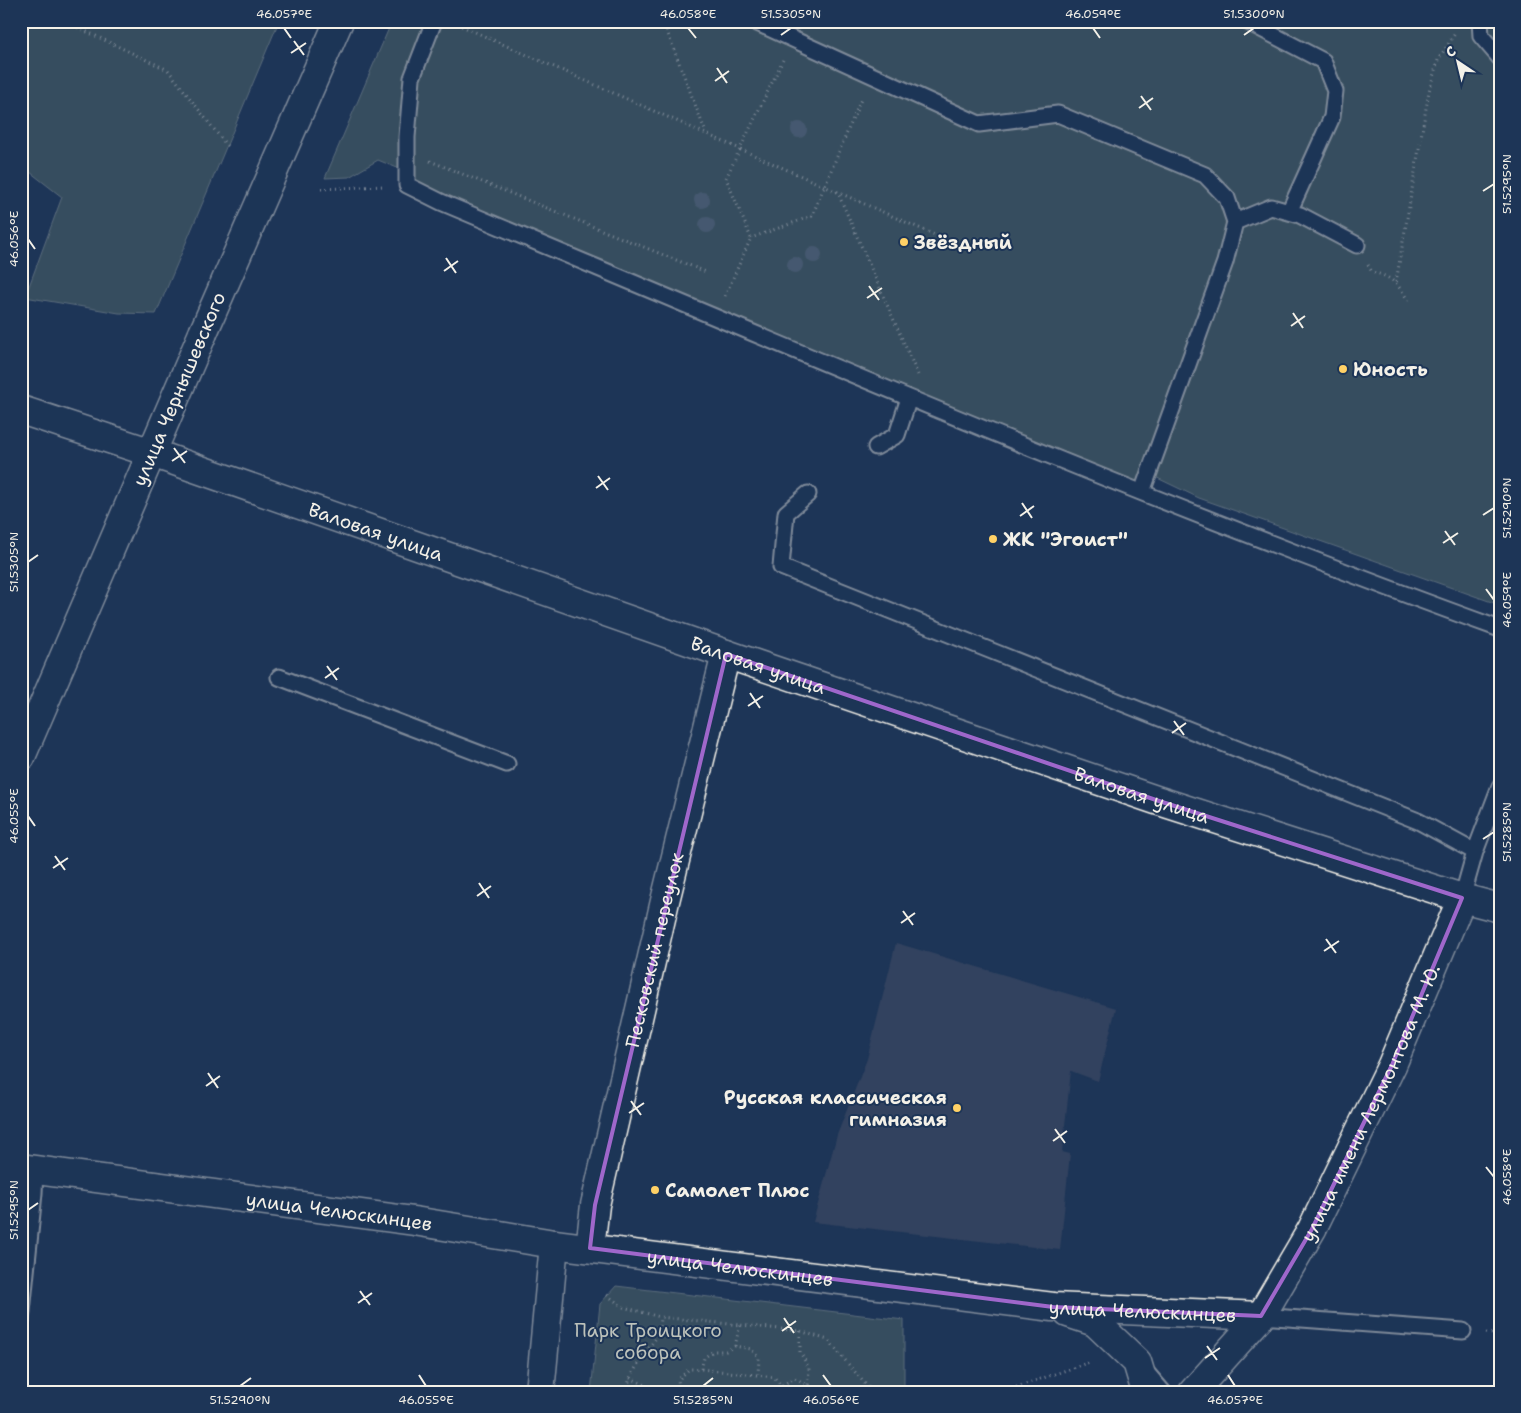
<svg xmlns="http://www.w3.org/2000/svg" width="1521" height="1413" font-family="'Shantell Sans',sans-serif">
  <rect width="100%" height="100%" fill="#1d3557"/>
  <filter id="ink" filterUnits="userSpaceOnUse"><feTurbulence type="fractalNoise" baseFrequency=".02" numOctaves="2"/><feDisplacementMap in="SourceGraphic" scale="10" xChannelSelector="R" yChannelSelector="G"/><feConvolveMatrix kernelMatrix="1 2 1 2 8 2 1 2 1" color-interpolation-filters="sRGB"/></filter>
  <g filter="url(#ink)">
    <path fill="#32425f" d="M896,943l220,65 -18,73 -27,-10 -9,81 8,2 -10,96 -247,-28 24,-87 30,-76z"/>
    <path fill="#566c68" stroke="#a5aea8" d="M21,21h258l-123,293 -37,-1 -94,-16 37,-100 -41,-32z
      M392,21h1108v584l-301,-107 -50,-24 -7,18 -735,-307v-13l-29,-12 -29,17 -24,1z
      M616,1286l288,34v72h-313l9,-88z"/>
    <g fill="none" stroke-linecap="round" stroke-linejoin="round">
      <defs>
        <path id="service" d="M434,21l-22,57 -5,59v48l34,17c351,147 701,298 1059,427
          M753,21l226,103 79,-10 147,61 22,23 8,24 -10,40 -83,230
          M1246,21l77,40 12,30 -3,26 -43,95
          M1480,21l1,15 19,22
          M1235,222l36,-15 29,8 57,30
          M876,447l21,-12 12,-37
          M808,494l-22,19 -5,54 637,254 57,31
          M279,677l228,87
          M1462,898l13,-46 25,-66
          M1261,1316l202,15
          M21,1322l13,-129 1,-22
          M1146,1372l17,20"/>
        <g id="minor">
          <path id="s1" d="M21,410l131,43 574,201 430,146 306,98 38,10"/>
          <path id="s2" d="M21,1168l393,53 140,23 499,63 208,9"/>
          <path id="s3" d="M590,1248l5,-43 70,-304 61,-247"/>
          <path d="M1068,1313l27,9 42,40 9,30"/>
          <path d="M540,1392l14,-148"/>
          <path id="s4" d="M1193,1392l68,-76 51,-87 80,-164 70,-167"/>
        </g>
        <path id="primary" d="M21,757l182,-424"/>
      </defs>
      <use href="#service" stroke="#f4f1e8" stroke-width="19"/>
      <use href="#minor" stroke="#f4f1e8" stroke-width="31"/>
      <use href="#primary" stroke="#f4f1e8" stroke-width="31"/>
      <path stroke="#f4f1e8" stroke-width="3" stroke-dasharray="1 4" stroke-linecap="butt" d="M64,21l104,49 59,76
        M663,21l43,112
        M457,24l505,223
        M783,60l-57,118 25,60 61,-22 50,-119
        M430,161l276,111
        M321,189l63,-3
        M837,191l81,184
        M1368,265l4,7c22,5 26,13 38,31
        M1396,282l33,-191 9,-31 18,-28
        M725,296l26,-58
        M607,1295l16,12 37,10 140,14 28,9 44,52
        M800,1331v21l9,16 -1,19
        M1486,1333l14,2
        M735,1346l5,-21
        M701,1369l3,-11 9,-7h13l9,-5 16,3 8,9 -1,16
        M630,1378l18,8 5,6
        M782,1385l13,-7 24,14
        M626,1392l4,-14 12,-21 17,-23 1,-17
        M680,1392l-2,-12 11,-11h12l73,8 13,15
        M801,1392l7,-5
        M1002,1392l88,-30"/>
      <use href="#service" stroke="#1d3557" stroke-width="15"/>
      <use href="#minor" stroke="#1d3557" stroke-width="28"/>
      <use href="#primary" stroke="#1d3557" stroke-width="28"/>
      <defs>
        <path id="primary-bridge" d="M203,333l136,-312"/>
      </defs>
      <use href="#primary-bridge" stroke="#f4f1e8" stroke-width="31" stroke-linecap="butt"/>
      <use href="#primary-bridge" stroke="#1d3557" stroke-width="28"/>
    </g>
    <g fill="#75838e">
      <circle cx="799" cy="130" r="8"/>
      <circle cx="702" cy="200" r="8"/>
      <circle cx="707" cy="225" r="8"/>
      <circle cx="814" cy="255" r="8"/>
      <circle cx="795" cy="265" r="8"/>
    </g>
  </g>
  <path d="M0 0H1521V1413H0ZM726,654l430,146 306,98 -70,167 -80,164 -51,87 -208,-9 -463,-59 5,-43z" fill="#1d3557" fill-opacity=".55" fill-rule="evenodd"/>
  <path fill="none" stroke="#9f67cb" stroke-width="4" stroke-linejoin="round" d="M726,654l430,146 306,98 -70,167 -80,164 -51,87 -208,-9 -463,-59 5,-43z"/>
  <path fill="none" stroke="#f4f1e8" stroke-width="2" d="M284,28l7,10M688,28l8,10M1093,28l7,10M781,35l10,-7M1244,35l10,-7M294,41l10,14M291,53l15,-10M717,68l10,15M715,81l14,-10M1141,96l10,14M1139,108l14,-10M1483,191l11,-7M28,239l7,10M446,258l10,15M444,271l14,-10M869,286l10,14M867,298l15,-10M1293,313l10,15M1291,326l14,-10M174,448l11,15M172,461l15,-10M598,476l10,14M596,488l14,-10M1022,503l10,15M1483,515l11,-7M1020,516l14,-10M1445,531l10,14M1443,543l15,-10M28,562l10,-7M1486,589l8,11M327,666l10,14M325,678l14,-10M750,693l10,15M748,706l15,-10M1174,721l10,14M1172,733l14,-10M28,816l7,10M1483,839l11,-7M55,856l10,14M53,868l15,-10M479,883l10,15M477,896l14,-10M903,911l10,14M901,923l14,-10M1326,939l10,14M1324,951l15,-10M208,1073l10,15M206,1086l14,-10M631,1101l10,14M629,1113l15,-10M1055,1129l10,14M1053,1141l14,-10M1486,1167l8,10M28,1210l10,-7M360,1291l10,14M358,1303l14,-10M784,1318l10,15M782,1331l14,-10M1207,1346l10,14M1205,1358l15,-10M419,1375l7,11M823,1375l8,11M1228,1375l7,11M240,1386l11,-8M703,1386l10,-8"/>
  <g fill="#ffd166" stroke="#1d3557" stroke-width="2">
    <circle cx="904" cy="242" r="5"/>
    <circle cx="1343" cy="369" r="5"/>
    <circle cx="993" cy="539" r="5"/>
    <circle cx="957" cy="1108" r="5"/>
    <circle cx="655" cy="1190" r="5"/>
  </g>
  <g text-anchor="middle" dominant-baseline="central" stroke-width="4" stroke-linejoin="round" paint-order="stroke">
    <g font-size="19" font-weight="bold" fill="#f4f1e8" stroke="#1d3557" text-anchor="start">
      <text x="914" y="242">Звёздный</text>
      <text x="1353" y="369">Юность</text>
      <text x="1003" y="539">ЖК "Эгоист"</text>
      <text x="947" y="1097" text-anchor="end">Русская классическая<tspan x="947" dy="22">гимназия</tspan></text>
      <text x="665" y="1190">Самолет Плюс</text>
    </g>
    <g font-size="19" fill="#f4f1e8" stroke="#1d3557">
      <text transform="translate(179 389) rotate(-67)">улица Чернышевского</text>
      <text stroke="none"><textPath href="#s1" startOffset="375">Валовая улица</textPath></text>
      <text stroke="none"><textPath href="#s1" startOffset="780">Валовая улица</textPath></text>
      <text stroke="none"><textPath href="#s1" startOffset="1185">Валовая улица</textPath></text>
      <text stroke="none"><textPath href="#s3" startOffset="305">Песковский переулок</textPath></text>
      <text stroke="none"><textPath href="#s4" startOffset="342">улица имени Лермонтова М. Ю.</textPath></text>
      <text stroke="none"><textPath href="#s2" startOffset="321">улица Челюскинцев</textPath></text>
      <text stroke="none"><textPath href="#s2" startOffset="726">улица Челюскинцев</textPath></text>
      <text stroke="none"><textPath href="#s2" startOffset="1131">улица Челюскинцев</textPath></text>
    </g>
    <g font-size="19" fill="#bdc2bb" stroke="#1d3557">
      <text x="648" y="1330">Парк Троицкого<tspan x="648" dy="22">собора</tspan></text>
    </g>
  </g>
  <rect width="1521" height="1413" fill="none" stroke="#1d3557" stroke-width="55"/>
  <g transform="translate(1458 62) rotate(325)" stroke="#1d3557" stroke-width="4" paint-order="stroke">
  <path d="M0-4L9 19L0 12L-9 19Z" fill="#f4f1e8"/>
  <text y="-8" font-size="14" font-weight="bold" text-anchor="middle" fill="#f4f1e8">С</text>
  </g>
  <rect x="28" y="28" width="1466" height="1358" fill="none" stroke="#f4f1e8" stroke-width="2"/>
  <g font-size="12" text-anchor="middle" fill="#f4f1e8">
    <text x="284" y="18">46.057°E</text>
    <text x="688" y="18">46.058°E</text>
    <text x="791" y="18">51.5305°N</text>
    <text x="1093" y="18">46.059°E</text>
    <text x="1254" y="18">51.5300°N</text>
    <text transform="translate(1507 184) rotate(-90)" y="4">51.5295°N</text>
    <text transform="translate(14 239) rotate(-90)" y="4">46.056°E</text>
    <text transform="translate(1507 508) rotate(-90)" y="4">51.5290°N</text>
    <text transform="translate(14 562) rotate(-90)" y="4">51.5305°N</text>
    <text transform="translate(1507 600) rotate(-90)" y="4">46.059°E</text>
    <text transform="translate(14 816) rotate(-90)" y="4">46.055°E</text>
    <text transform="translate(1507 832) rotate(-90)" y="4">51.5285°N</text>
    <text transform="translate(1507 1177) rotate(-90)" y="4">46.058°E</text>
    <text transform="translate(14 1210) rotate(-90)" y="4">51.5295°N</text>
    <text x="240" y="1404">51.5290°N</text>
    <text x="426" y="1404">46.055°E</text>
    <text x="703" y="1404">51.5285°N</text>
    <text x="831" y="1404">46.056°E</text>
    <text x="1235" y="1404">46.057°E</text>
  </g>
</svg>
